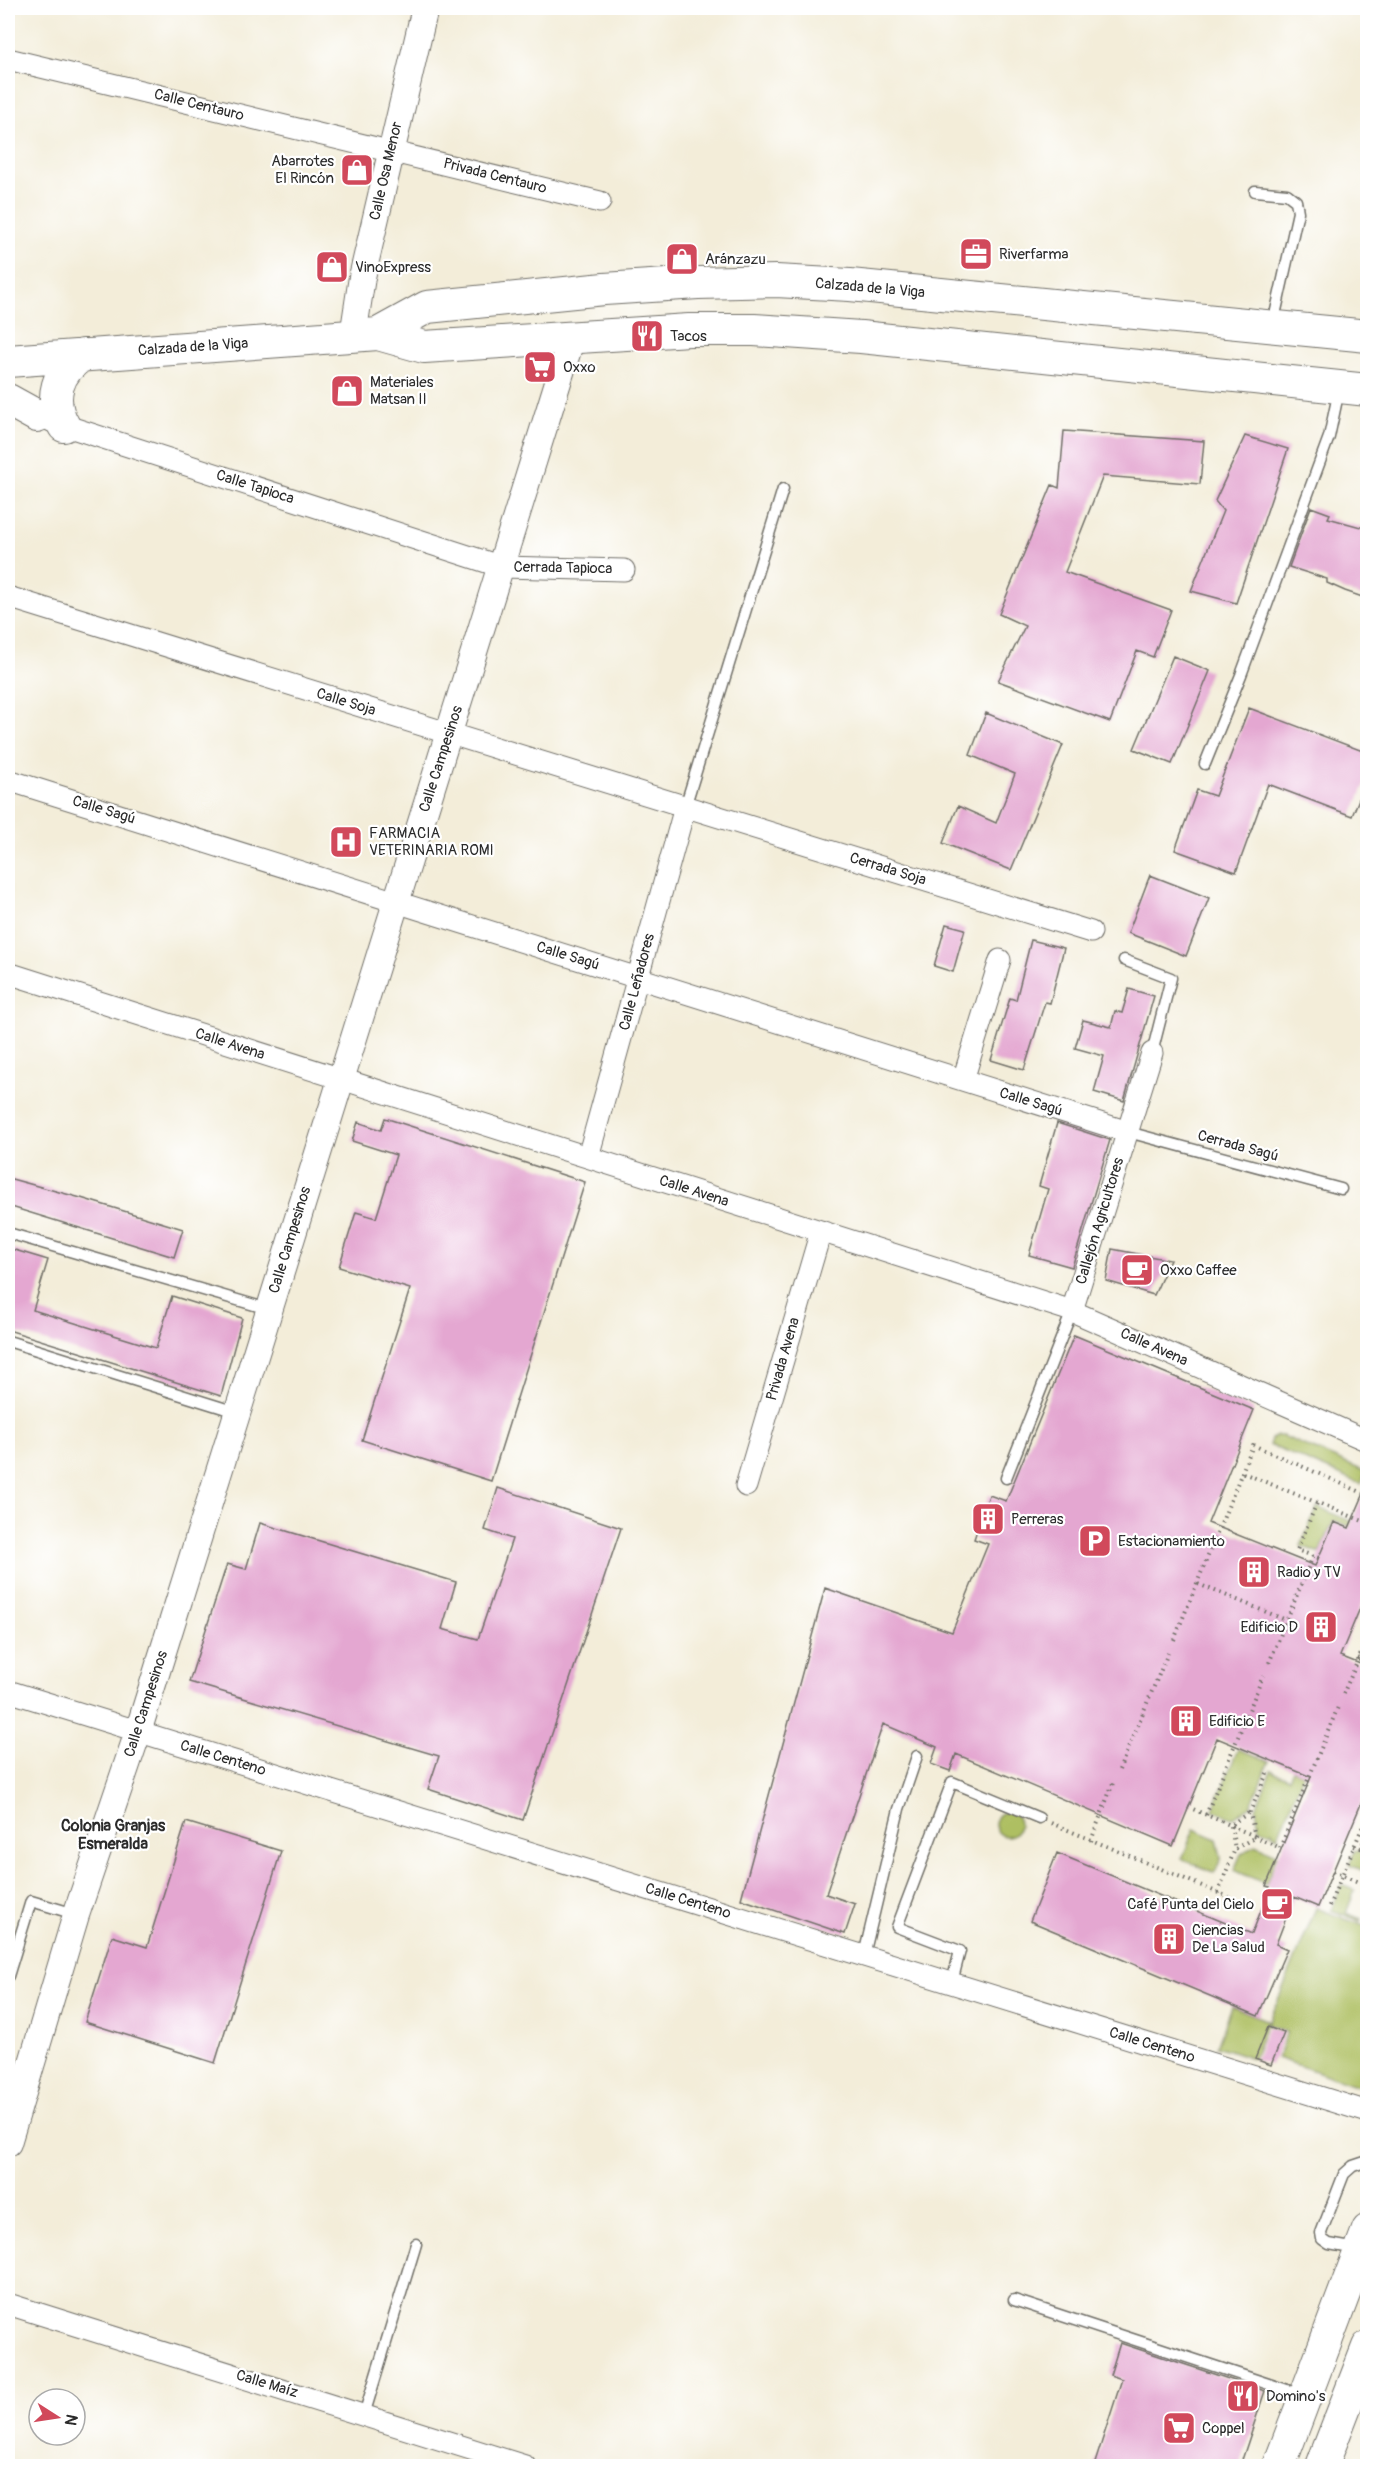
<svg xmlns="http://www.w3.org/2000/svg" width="1375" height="2474" font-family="Pangolin,sans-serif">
  <rect width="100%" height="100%" fill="#fff"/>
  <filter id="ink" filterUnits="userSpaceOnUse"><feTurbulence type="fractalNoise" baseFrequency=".0167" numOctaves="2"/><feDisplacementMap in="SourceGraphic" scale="12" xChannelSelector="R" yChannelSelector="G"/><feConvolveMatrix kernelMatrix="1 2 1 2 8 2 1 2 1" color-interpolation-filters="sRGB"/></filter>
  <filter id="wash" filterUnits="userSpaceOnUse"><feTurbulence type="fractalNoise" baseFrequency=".008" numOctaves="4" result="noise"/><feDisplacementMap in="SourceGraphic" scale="24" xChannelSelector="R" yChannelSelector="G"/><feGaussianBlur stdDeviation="1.35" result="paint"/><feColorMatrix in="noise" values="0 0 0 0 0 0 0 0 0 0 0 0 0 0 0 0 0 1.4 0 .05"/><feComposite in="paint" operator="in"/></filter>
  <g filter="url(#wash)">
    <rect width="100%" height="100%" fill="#f3edd9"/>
    <path fill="#aebf62" stroke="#6c7546" stroke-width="1.5" d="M1277,1436h6l83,36 -5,12 -92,-39 2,-6z
      M1317,1507l50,21v6l-33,-14 -14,33 -19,-7z
      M1238,1749l31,12 -18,45 -19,12 -19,-8z
      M1306,1768l-28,68 -6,-2 1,-3 -2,-1 -1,2 -11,-4 -3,-20 15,-38 18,8 4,-8 9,3z
      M995 1824a12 12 0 1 1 24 0a12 12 0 1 1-24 0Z
      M1194,1829l23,10 4,19 -6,15 -33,-14z
      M1367,1837v35l-18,-7 6,-15 6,2z
      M1255,1845l22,9 -11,30 -32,-14 7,-16z
      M1342,1885l13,5 -9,23 15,6 -1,2 -29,-11z
      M1316,1908l51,19v162l-90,-31 10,-26 -19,-7z
      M1232,2006l36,15 -15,37 -36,-12z"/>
    <g id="blocks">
      <path fill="#e4a7d1" d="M1064,431l140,10 -4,43 -97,-8 -38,96 106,38 -18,47 -16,-6 -27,71 -112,-41 27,-55 -26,-12 53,-129 7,3z
        M1245,436l43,13 -52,154 -45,-12 32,-80 -8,-10z
        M1311,507l19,7 -2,4 40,11v70l-23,-8 -18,-8v-4l-38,-12z
        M1173,656l37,15 -38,93 -38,-15z
        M1249,708l119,45v24l-16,39 -84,-32 -32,88 -61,-22 22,-60 18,6z
        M986,713l77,32 -52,125 -68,-27 15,-37 38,17 19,-49 -45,-19z
        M1150,875l59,23 -23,58 -58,-23z
        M946,924l19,5 -12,43 -19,-6z
        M1031,940l33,8 -14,55 -5,-1 -21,68 -33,-10 19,-62 6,2z
        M1129,989l25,7 -30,105 -30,-9 10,-36 -29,-8 8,-28 28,7 4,-16 7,2z
        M385,1118l200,64 -94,299 -129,-41 48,-151 -71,-22 17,-55 20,6 20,-63 -44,-14 6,-19 23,8z
        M1057,1123l53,17 -38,127 -43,-12 19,-66 -9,-3z
        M8,1178l73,20 102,31 -9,28 -166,-51z
        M8,1248l40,12 -15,50 123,38 16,-52 70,22 -21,78 -213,-66z
        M1112,1249l58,11 -16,35 -48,-14z
        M1074,1335l180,75 -46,113 107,43 19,-44 15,6 19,-44v105l-28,67 28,11v120l-50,120 -24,-10 -18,47 11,5 -29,67 -228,-95 27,-68 195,81 18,-47 -4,-1 45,-109 -94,-39 -44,108 -217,-92 -6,17 -19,-7 6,-17 -54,-23 -57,170 29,10 -10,30 -104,-35 84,-311 127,44 36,-88 -14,-5 15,-44 17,6z
        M498,1488l123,40 -98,292 -95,-31 11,-33 -250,-74 38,-118 19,5 14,-46 196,59 -14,47 36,10 34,-100 -27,-9z
        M186,1822l95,29 -66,212 -130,-41 27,-86 35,11z
        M1268,2027l16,6 -13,32 -16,-6z
        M1120,2343l145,48 -25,75h-146l28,-87 -12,-4z"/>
    </g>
  </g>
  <g filter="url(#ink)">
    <use href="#blocks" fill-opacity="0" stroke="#716f68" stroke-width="1.5"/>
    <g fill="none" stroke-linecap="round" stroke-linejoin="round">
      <defs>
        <path id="service" d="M1255,191l32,3 9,7 2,11 -25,112
          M1205,764l36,-89 88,-238 10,-47
          M685,807l98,-318
          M1124,960l47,18 -19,75
          M1128,1132l213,57
          M8,1233l260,76
          M8,1341l228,71
          M1006,1478l66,-167
          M864,1955l35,-146 18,-53
          M8,1976l23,-75 44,13
          M952,1982l8,-31 -63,-24 55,-145 87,36
          M1357,2249l-28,-5 -7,-5 -1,-6 23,-59 9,-8 15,-5
          M1014,2300l288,95
          M364,2415l52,-171"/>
        <path id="minor" d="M8,59l592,143
          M51,421l451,146 122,3
          M8,597l1083,335
          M8,780l1120,352
          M8,973l1064,338 296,130
          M963,1080l37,-120
          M588,1157l97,-350
          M1072,1311l80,-258
          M746,1486l75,-255
          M8,1691l1360,421
          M8,2304l517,162"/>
        <path id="tertiary" d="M353,336l9,-59 63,-269
          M8,2143l68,-228 62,-183 434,-1395"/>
        <path id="primary" d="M378,334l49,-27 177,-18 94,-6 78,-2 74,4 518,51
          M8,361l370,-27 46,13 265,-17h65l107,7 507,53
          M8,400l29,16
          M64,426c-16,-28 -7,-55 19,-71
          M1279,2466l89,-236
          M1322,2466l46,-119"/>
      </defs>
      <use href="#service" stroke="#716f68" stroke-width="13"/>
      <use href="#minor" stroke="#716f68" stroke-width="23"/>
      <use href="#tertiary" stroke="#716f68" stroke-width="28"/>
      <use href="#primary" stroke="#716f68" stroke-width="34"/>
      <path stroke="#716f68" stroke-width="4" stroke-dasharray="1.5 4.5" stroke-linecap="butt" d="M1243,1473l125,50
        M1313,1556l-16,-6 20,-47
        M1198,1584l88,36
        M1174,1640l79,-195 110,48
        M1358,1658l10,4
        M1269,1663l44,-107 6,2
        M1343,1694l25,-56
        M1119,1770l49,-117
        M1267,1773l-17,39 5,25 26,11
        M1188,1807l42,18 20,-13
        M1206,1815l57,-139
        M1051,1823l199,83
        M1231,1826l4,23 20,-12
        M1231,1826l24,10
        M1091,1841l22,-58
        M1354,1846l7,2 7,-17
        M1280,1848l58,-141
        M1333,1871l35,15
        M1218,1893l17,-44
        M1329,1906l39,-92"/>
      <use href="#service" stroke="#fff" stroke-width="10"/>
      <use href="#minor" stroke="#fff" stroke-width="21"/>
      <use href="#tertiary" stroke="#fff" stroke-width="26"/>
      <use href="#primary" stroke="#fff" stroke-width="32"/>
    </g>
  </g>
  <defs>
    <symbol id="shop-square" viewBox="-11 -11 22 22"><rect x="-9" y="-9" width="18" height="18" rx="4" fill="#d1495b" stroke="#fff"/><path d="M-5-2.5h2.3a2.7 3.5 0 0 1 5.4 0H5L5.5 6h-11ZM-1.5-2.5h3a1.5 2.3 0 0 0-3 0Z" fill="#fff"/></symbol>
    <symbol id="office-square" viewBox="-11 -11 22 22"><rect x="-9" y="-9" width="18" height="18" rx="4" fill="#d1495b" stroke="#fff"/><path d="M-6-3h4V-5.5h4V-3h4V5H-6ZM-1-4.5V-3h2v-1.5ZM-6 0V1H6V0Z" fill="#fff"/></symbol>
    <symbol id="restaurant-square" viewBox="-11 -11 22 22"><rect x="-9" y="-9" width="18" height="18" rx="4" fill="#d1495b" stroke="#fff"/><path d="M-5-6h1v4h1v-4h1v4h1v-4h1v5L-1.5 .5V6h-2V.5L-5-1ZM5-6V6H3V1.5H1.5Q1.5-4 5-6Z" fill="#fff"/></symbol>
    <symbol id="supermarket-square" viewBox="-11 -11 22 22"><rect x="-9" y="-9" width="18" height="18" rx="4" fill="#d1495b" stroke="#fff"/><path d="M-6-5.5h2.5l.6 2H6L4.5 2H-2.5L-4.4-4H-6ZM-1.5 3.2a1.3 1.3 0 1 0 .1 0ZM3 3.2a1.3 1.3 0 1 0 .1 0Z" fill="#fff"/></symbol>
    <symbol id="hospital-square" viewBox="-11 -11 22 22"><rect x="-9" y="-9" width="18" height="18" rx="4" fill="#d1495b" stroke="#fff"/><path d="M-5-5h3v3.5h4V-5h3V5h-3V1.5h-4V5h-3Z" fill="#fff"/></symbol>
    <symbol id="cafe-square" viewBox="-11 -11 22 22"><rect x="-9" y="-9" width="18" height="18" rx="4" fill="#d1495b" stroke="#fff"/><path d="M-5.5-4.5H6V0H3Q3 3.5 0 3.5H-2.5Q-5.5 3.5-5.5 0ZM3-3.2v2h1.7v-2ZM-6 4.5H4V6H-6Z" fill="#fff"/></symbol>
    <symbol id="building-square" viewBox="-11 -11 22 22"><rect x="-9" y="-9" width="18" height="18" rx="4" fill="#d1495b" stroke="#fff"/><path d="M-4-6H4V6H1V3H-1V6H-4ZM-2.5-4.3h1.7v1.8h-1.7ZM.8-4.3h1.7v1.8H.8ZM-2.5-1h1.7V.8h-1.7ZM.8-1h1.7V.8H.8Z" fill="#fff"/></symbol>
    <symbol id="parking-square" viewBox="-11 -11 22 22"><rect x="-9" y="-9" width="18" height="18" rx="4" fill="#d1495b" stroke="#fff"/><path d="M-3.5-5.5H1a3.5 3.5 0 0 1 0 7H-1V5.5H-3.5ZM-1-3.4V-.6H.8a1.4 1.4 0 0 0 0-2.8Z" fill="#fff"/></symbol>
  </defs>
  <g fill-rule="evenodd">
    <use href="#shop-square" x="338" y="151" width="38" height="38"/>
    <use href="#office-square" x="957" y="235" width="38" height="38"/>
    <use href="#shop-square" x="663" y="240" width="38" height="38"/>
    <use href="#shop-square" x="313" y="248" width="38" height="38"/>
    <use href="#restaurant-square" x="628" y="317" width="38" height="38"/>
    <use href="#supermarket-square" x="521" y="348" width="38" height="38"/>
    <use href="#shop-square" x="328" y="372" width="38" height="38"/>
    <use href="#hospital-square" x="327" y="823" width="38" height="38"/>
    <use href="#cafe-square" x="1118" y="1251" width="38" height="38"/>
    <use href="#building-square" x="969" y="1500" width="38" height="38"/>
    <use href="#parking-square" x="1076" y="1522" width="38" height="38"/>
    <use href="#building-square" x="1235" y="1553" width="38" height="38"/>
    <use href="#building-square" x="1302" y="1608" width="38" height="38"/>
    <use href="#building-square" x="1167" y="1702" width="38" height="38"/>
    <use href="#cafe-square" x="1258" y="1885" width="38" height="38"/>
    <use href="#building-square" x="1150" y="1920" width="38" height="38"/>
    <use href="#restaurant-square" x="1224" y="2377" width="38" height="38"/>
    <use href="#supermarket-square" x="1160" y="2409" width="38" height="38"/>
  </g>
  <g text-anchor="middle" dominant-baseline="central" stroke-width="4.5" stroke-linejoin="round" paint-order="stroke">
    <g font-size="15" fill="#2b2b2b" stroke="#fff">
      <text transform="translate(199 105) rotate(14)">Calle Centauro</text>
      <text transform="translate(386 171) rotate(-77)">Calle Osa Menor</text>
      <text transform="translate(495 176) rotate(14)">Privada Centauro</text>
      <text transform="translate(870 288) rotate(5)">Calzada de la Viga</text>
      <text transform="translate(193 347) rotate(-4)">Calzada de la Viga</text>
      <text transform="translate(255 487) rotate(18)">Calle Tapioca</text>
      <text transform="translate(563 568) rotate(1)">Cerrada Tapioca</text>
      <text transform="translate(346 702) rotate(17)">Calle Soja</text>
      <text transform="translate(441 759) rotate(-72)">Calle Campesinos</text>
      <text transform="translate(104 810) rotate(17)">Calle Sagú</text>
      <text transform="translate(888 869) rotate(17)">Cerrada Soja</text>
      <text transform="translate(568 956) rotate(17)">Calle Sagú</text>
      <text transform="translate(637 982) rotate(-75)">Calle Leñadores</text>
      <text transform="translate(230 1044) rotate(18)">Calle Avena</text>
      <text transform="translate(1031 1102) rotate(17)">Calle Sagú</text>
      <text transform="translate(1238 1146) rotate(15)">Cerrada Sagú</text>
      <text transform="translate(694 1191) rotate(18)">Calle Avena</text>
      <text transform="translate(1100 1221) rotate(-73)">Callejón Agricultores</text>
      <text transform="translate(290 1240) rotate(-73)">Calle Campesinos</text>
      <text transform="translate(1154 1347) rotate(24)">Calle Avena</text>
      <text transform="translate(783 1359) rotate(-74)">Privada Avena</text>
      <text transform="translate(146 1704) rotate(-72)">Calle Campesinos</text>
      <text transform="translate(223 1758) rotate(17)">Calle Centeno</text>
      <text transform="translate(688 1901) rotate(17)">Calle Centeno</text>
      <text transform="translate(1152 2045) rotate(17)">Calle Centeno</text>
      <text transform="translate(267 2384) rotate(17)">Calle Maíz</text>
    </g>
    <g font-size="15" fill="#2b2b2b" stroke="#fff" text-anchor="start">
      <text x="334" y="161" text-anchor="end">Abarrotes<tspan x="334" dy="17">El Rincón</tspan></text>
      <text x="999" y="254">Riverfarma</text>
      <text x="705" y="259">Aránzazu</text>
      <text x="355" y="267">VinoExpress</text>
      <text x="670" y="336">Tacos</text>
      <text x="563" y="367">Oxxo</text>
      <text x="370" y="382">Materiales<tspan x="370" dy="17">Matsan II</tspan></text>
      <text x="369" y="833">FARMACIA<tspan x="369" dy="17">VETERINARIA ROMI</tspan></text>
      <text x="1160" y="1270">Oxxo Caffee</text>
      <text x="1011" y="1519">Perreras</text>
      <text x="1118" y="1541">Estacionamiento</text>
      <text x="1277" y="1572">Radio y TV</text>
      <text x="1298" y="1627" text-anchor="end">Edificio D</text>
      <text x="1209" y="1721">Edificio E</text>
      <text x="1254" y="1904" text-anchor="end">Café Punta del Cielo</text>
      <text x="1192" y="1930">Ciencias<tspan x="1192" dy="17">De La Salud</tspan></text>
      <text x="1266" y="2396">Domino's</text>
      <text x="1202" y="2428">Coppel</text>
    </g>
    <g font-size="16" font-weight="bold" fill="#2b2b2b" stroke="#fff">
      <text x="113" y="1826">Colonia Granjas<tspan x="113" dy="18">Esmeralda</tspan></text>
    </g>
  </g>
  <rect width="1375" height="2474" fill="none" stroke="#fff" stroke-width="30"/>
  <g transform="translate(57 2417) rotate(102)"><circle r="28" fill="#ffffff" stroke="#aaaaaa" stroke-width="1.5"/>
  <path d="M0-4.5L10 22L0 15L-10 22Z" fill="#d1495b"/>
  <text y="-9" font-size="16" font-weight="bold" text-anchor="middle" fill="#2b2b2b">N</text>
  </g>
</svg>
